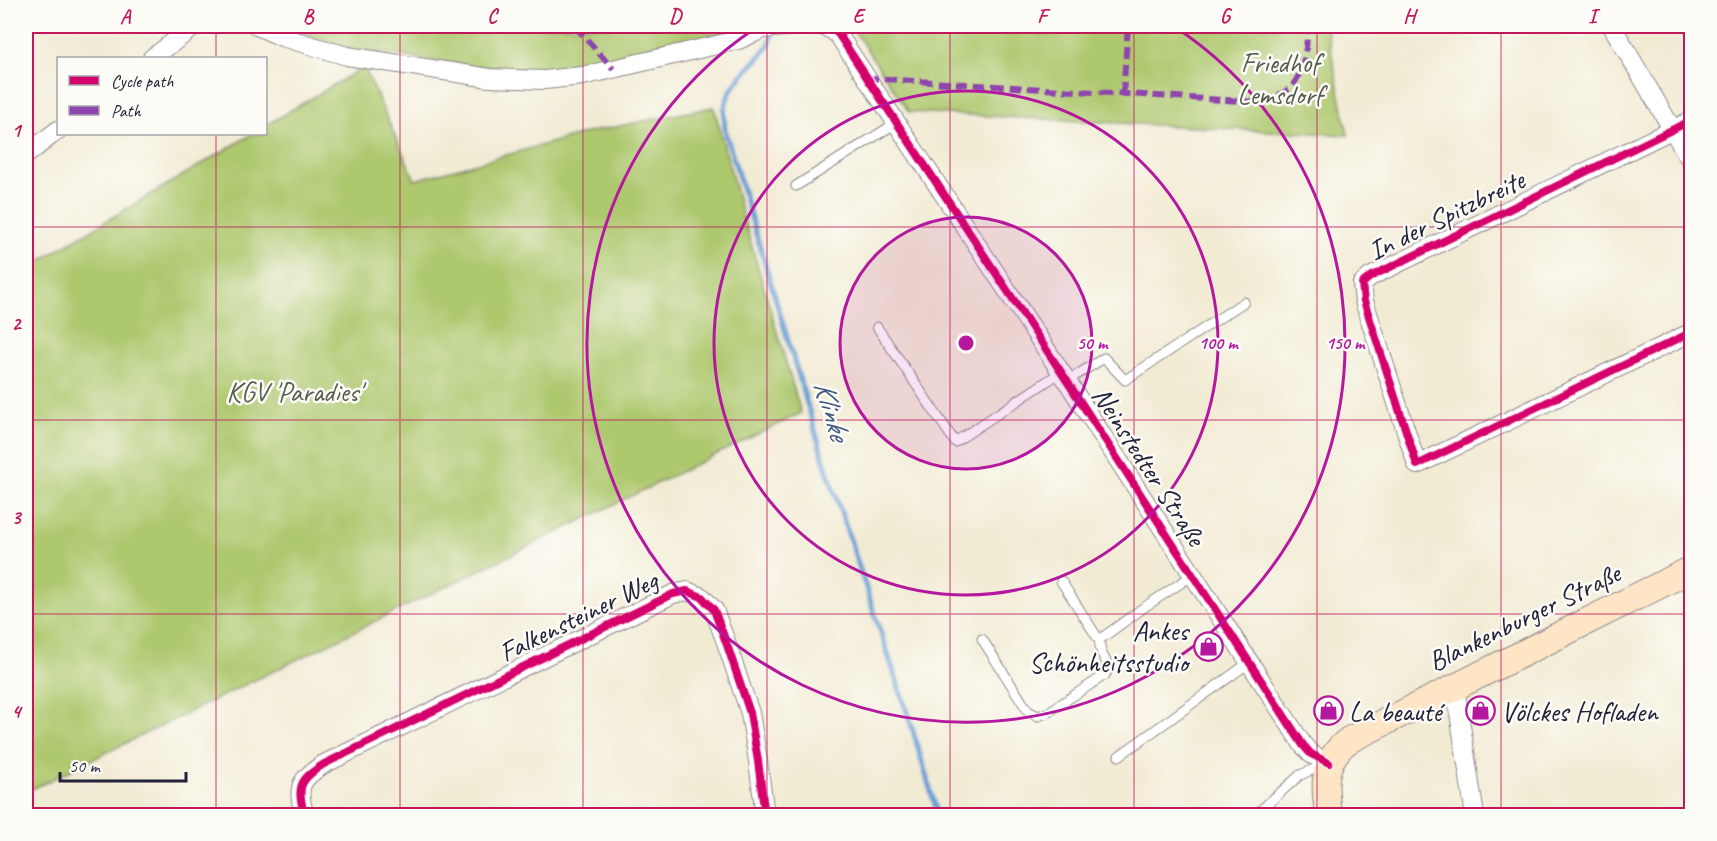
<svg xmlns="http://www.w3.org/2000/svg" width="1717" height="841" font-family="Caveat,sans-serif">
  <rect width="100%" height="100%" fill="#fdfcf7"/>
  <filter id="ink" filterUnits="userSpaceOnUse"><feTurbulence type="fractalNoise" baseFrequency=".0167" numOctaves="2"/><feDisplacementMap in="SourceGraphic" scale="12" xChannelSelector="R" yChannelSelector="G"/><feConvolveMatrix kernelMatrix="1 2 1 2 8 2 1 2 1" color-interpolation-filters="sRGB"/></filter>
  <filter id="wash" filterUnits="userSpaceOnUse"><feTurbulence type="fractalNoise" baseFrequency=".008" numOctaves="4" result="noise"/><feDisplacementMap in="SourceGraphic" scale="24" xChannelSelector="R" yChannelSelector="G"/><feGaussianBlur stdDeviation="1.35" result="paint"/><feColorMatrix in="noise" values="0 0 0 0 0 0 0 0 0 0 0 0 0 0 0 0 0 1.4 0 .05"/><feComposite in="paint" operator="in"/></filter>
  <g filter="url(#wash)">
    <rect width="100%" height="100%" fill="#f2ebd4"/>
    <path fill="#aec86e" stroke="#687554" stroke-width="1.5" d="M275,26h465l2,2 -136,35 -57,8 -67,-3 -130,-19z
      M851,26h475l22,109 -439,-23z
      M364,67l51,113 175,-48 124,-25 26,99 61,207 -775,379v-523l226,-135h14v-9z"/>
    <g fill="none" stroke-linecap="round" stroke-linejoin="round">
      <path stroke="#689ed5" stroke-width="5" d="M773,30c-1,11 -5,17 -12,25 -24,27 -43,39 -35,79l100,333 85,257 27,92"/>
    </g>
  </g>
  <g filter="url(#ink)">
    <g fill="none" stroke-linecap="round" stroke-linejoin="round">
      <defs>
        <path id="lane" d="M796,186l100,-63
          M877,327l78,115 106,-70
          M1067,381l37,-23 21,22 119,-78
          M1683,576l9,18
          M1061,581l38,59
          M982,639l46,72 10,5 9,-3 58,-38c7,-10 -1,-14 -4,-24 -1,-4 -1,-7 -2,-11l44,-32 50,-33
          M1119,756l131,-94
          M1254,816l46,-41 24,-10"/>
        <path id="street" d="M257,26l25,11 65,19 143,22 55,2 37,-4 31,-7 125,-29 25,-11 31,-3
          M823,26l9,4 7,6 228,345 236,364 8,9 18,9
          M1612,26l80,137
          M152,58l43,-32
          M1692,120l-322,157 -8,7 2,17 53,164 275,-133
          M26,155l32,-25
          M1455,687l20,129
          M305,816c-9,-29 -6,-36 19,-52l349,-170 14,-3 15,6 12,13 12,32 24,71 8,48 7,55"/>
        <path id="secondary" d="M1329,816c-6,-30 -7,-56 20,-76l343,-171"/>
      </defs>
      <use href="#lane" stroke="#8a8688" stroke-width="11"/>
      <use href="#street" stroke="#8a8688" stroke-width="20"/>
      <use href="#secondary" stroke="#8a8688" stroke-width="28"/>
      <use href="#lane" stroke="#fff" stroke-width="9"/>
      <use href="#street" stroke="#fff" stroke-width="18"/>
      <use href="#secondary" stroke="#fee5c5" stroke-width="26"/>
      <path stroke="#8e44ad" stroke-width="6" stroke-dasharray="12 6" stroke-linecap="butt" d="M575,26l38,43
        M866,78l390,24c9,-3 18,-5 27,-9 20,-9 25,-47 24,-67
        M1123,94l5,-68"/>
      <defs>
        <path id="cycleway" d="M833,26l234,355 236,364 8,9 18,9
          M1692,120l-322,157 -8,7 2,17 53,164 275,-133
          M305,816c-9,-29 -6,-36 19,-52l349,-170 14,-3 15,6 12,13 12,32 24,71 8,48 7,55"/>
      </defs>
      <use href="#cycleway" stroke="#fdfcf7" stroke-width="11"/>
      <use href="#cycleway" stroke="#d6006c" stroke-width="8"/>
    </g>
  </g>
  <path fill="none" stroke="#c2185b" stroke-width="1.5" stroke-opacity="0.55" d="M216,26v32M400,26v790M583,26v790M767,26v790M950,26v790M1134,26v790M1317,26v790M1501,26v790M216,134v682M26,227h1666M26,420h1666M26,614h1666"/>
  <circle cx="966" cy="343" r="126" fill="#b5179e" fill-opacity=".12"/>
  <g fill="none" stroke="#b5179e" stroke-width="3">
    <circle cx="966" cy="343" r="126"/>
    <circle cx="966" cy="343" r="252"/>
    <path d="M1175 27A379 379 0 1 1 757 27"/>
  </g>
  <defs>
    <symbol id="shop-ring" viewBox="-11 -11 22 22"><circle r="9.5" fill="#fdfcf7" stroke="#b5179e" stroke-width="1.5"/><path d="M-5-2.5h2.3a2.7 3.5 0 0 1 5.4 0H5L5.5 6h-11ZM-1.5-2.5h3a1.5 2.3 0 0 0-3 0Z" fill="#b5179e"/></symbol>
  </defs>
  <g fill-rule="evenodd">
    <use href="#shop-ring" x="1192" y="630" width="33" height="33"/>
    <use href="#shop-ring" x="1312" y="694" width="33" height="33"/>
    <use href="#shop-ring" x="1464" y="694" width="33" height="33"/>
  </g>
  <g text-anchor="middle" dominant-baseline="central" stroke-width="5" stroke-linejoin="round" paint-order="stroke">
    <g font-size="28" fill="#535c4d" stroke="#fdfcf7">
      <text x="1280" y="62">Friedhof<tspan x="1280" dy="32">Lemsdorf</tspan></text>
      <text x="294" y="391">KGV 'Paradies'</text>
    </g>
    <g font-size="28" fill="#22223b" stroke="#fdfcf7">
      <text transform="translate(1446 215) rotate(-26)">In der Spitzbreite</text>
      <text transform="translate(1149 466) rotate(57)">Neinstedter Straße</text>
      <text transform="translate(578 616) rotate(-26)">Falkensteiner Weg</text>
      <text transform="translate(1524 617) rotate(-26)">Blankenburger Straße</text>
    </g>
    <g font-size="28" fill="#22223b" stroke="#fdfcf7" text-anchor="start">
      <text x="1188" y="630" text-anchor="end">Ankes<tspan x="1188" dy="32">Schönheitsstudio</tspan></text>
      <text x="1349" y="711">La beauté</text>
      <text x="1501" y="711">Völckes Hofladen</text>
    </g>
    <g font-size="30" font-style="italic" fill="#425a80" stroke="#fdfcf7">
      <text transform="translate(832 410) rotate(73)">Klinke</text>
    </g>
  </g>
  <circle cx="966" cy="343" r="9" fill="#b5179e" stroke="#fdfcf7" stroke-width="3"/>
  <g font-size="18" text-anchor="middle" font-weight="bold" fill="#b5179e" stroke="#fdfcf7" stroke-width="5" stroke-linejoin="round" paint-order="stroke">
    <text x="1092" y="349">50 m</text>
    <text x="1218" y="349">100 m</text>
    <text x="1345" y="349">150 m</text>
  </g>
  <rect width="1717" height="841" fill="none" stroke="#fdfcf7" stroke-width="66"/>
  <rect x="57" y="57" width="210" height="78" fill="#fdfcf7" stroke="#a5a5ac" stroke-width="1.5"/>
  <rect x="69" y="76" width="30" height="9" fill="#d6006c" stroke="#a5a5ac" stroke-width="1.5"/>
  <text x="111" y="87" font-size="18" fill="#22223b">Cycle path</text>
  <rect x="69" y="106" width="30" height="9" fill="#8e44ad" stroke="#a5a5ac" stroke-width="1.5"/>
  <text x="111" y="117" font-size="18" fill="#22223b">Path</text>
  <path d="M60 772v9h126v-9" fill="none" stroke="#22223b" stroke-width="3"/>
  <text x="69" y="772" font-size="18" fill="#22223b" stroke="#fdfcf7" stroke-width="4.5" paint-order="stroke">50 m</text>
  <rect x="33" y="33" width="1651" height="775" fill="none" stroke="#c2185b" stroke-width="2"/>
  <g font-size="20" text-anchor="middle" font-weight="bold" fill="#c2185b">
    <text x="125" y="23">A</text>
    <text x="308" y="23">B</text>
    <text x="492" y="23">C</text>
    <text x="675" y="23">D</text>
    <text x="858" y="23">E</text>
    <text x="1042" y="23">F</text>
    <text x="1225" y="23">G</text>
    <text x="1409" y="23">H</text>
    <text x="1592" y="23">I</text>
    <text x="16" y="137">1</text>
    <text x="16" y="330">2</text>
    <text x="16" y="524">3</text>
    <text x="16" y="718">4</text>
  </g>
</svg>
